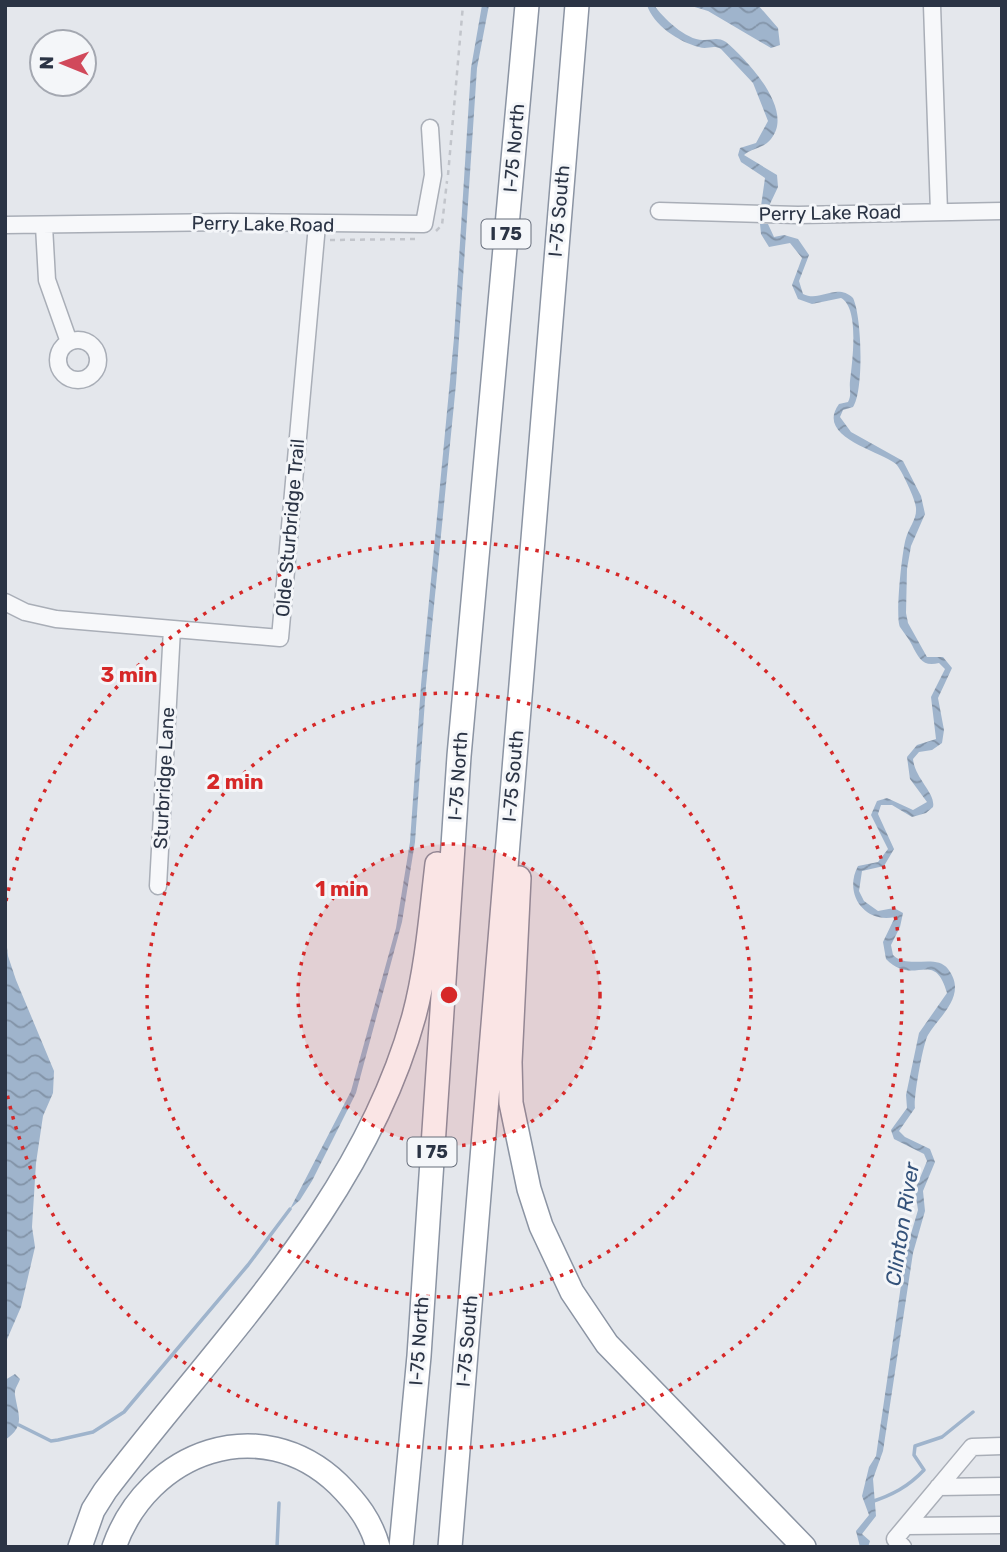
<svg xmlns="http://www.w3.org/2000/svg" width="1007" height="1552" font-family="Rubik,sans-serif">
  <defs>
    <pattern id="water-waves" width="16" height="10" patternUnits="userSpaceOnUse" patternTransform="scale(1.75)"><rect width="16" height="10" fill="#9fb4cc"/><path d="M0 5q4-4 8 0t8 0" fill="none" stroke="#8293a7"/></pattern>
  </defs>
  <rect width="100%" height="100%" fill="#e4e7ec"/>
  <path fill="url(#water-waves)" d="M482,5h7l-12,63 -21,316 -30,302 -11,156 -13,80 -46,171 -44,88 -12,19 -10,9 61,-118 45,-163 14,-86 11,-157 33,-347 17,-270z
    M647,5h7c9,13 33,36 50,35 10,0 13,-3 22,2 21,18 69,68 45,97 -8,10 -19,9 -27,16l33,20 1,12 -9,19h-8l4,-28 -24,-16 -3,-7 2,-7 16,-5 12,-22 -15,-38 -32,-34c-8,-5 -13,1 -22,-2 -20,-5 -46,-22 -52,-42z
    M688,5h70l20,23 2,17 -9,3 -63,-37z
    M760,224h8l6,13 10,-2 14,4 11,16 -10,26 4,13c17,9 33,-12 50,4 9,19 11,93 0,109l-10,3 -3,7 11,15 52,29 18,35 4,18 -14,32 -4,23 -1,44 2,10 19,34h16l9,11 -14,30 6,32 -2,13 -10,7 -13,2 -6,7c2,20 23,34 20,48l-7,6 -14,4 -20,-12h-11l-3,9 16,35 -10,17 -22,5 -3,20 5,10 14,10 16,-3 9,5 -3,14 -9,18 2,10c15,15 43,-2 55,14 20,26 -8,46 -20,66 -5,8 -15,65 -13,73l-16,23 6,6 25,12 5,13 -12,29 2,20 -12,42 -30,198 -10,28 3,37 -14,18 8,7 -2,6h-8l-4,-16 13,-16 -7,-19 7,-29 7,-11 30,-205 12,-41 -3,-20 12,-29 -3,-7 -30,-15 -3,-9 16,-22 -1,-13 13,-62 28,-40c-13,-46 -33,-5 -61,-34l-3,-17 12,-25c-30,7 -52,-23 -37,-51l20,-4 10,-13 -17,-34 6,-14 10,-3 26,12 14,-8 -17,-23 -3,-22 10,-12 19,-6 -5,-42 14,-28 -6,-6c-16,4 -20,-4 -27,-18 -3,-6 -8,-12 -12,-18 -5,-9 2,-77 6,-89 3,-11 11,-19 10,-30 0,-8 -15,-39 -20,-44 -18,-14 -81,-27 -57,-60l9,-2c4,-7 1,-13 2,-21 2,-18 10,-73 -9,-83l-29,6 -14,-5 -6,-14 10,-27 -12,-15 -21,4 -8,-13z
    M5,930l3,26 8,24 38,91 -1,22 -10,23 -7,47 -4,64 3,20 -14,60 -16,37z
    M15,1374l5,5c-2,6 -6,10 -5,16 3,20 11,31 -10,45v-60z"/>
  <g fill="none" stroke-linecap="round" stroke-linejoin="round">
    <path stroke="#9fb4cc" stroke-width="3.5" d="M19,1425l32,16 7,-1 35,-8 31,-20 124,-147 42,-56
      M871,1502c21,-7 37,-15 53,-32l-10,-15 1,-9 27,-9 31,-25
      M277,1547l2,-44"/>
    <defs>
      <path id="minor" d="M932,5l7,207
        M659,211l139,4 204,-4
        M5,225l223,-3 196,2 9,-49 -3,-47
        M44,226l3,54 22,62
        M58 360a20 20 0 1 1 40 0a20 20 0 1 1-40 0Z
        M5,602l20,10 31,7 224,19 37,-413
        M158,886l14,-257
        M938,1487l64,-1
        M906,1526l96,-1
        M903,1547l-8,-8 77,-92 30,-1"/>
      <path id="highway" d="M519,878l-9,184 1,41 18,86 12,37 31,66 35,52 197,203
        M80,1547l13,-37 12,-19c114,-150 258,-289 309,-475 13,-49 17,-101 23,-152
        M114,1547c34,-96 147,-137 224,-63 19,19 33,37 40,63
        M401,1547l18,-191 40,-600 68,-751
        M450,1547l127,-1542"/>
    </defs>
    <use href="#minor" stroke="#a9aeb7" stroke-width="19"/>
    <use href="#highway" stroke="#8b94a3" stroke-width="26"/>
    <path stroke="#c2c5cb" stroke-width="2.5" stroke-dasharray="5 5" stroke-linecap="butt" d="M448,175l15,-170
      M436,231l6,-6 5,-44
      M330,240l88,-1"/>
    <use href="#minor" stroke="#f7f8fa" stroke-width="16"/>
    <use href="#highway" stroke="#fff" stroke-width="23"/>
  </g>
  <circle cx="449" cy="995" r="151" fill="#d62828" fill-opacity=".12"/>
  <g fill="none" stroke="#d62828" stroke-width="3.5" stroke-dasharray="3.5 7">
    <circle cx="449" cy="995" r="151"/>
    <circle cx="449" cy="995" r="302"/>
    <path d="M6 901A453 453 0 1 1 6 1089"/>
  </g>
  <g text-anchor="middle" dominant-baseline="central" stroke-width="6" stroke-linejoin="round" paint-order="stroke">
    <g fill="#f4f6f9" stroke="#676e7b" stroke-width="2">
      <rect x="481.5" y="219.5" width="49" height="29" rx="5"/>
      <rect x="407.5" y="1137.5" width="49" height="29" rx="5"/>
    </g>
    <g font-size="18" font-weight="bold" fill="#2b3445">
      <text x="506" y="234">I 75</text>
      <text x="432" y="1152">I 75</text>
    </g>
    <g font-size="19" fill="#2b3445" stroke="#f4f6f9">
      <text transform="translate(514 148) rotate(-85)">I-75 North</text>
      <text transform="translate(559 211) rotate(-85)">I-75 South</text>
      <text transform="translate(830 213) rotate(-1)">Perry Lake Road</text>
      <text transform="translate(263 224) rotate(1)">Perry Lake Road</text>
      <text transform="translate(290 528) rotate(-85)">Olde Sturbridge Trail</text>
      <text transform="translate(458 776) rotate(-86)">I-75 North</text>
      <text transform="translate(513 776) rotate(-85)">I-75 South</text>
      <text transform="translate(164 778) rotate(-87)">Sturbridge Lane</text>
      <text transform="translate(419 1341) rotate(-86)">I-75 North</text>
      <text transform="translate(467 1341) rotate(-85)">I-75 South</text>
    </g>
    <g font-size="21" font-style="italic" fill="#34527a" stroke="#f4f6f9">
      <text transform="translate(902 1224) rotate(-81)">Clinton River</text>
    </g>
  </g>
  <circle cx="449" cy="995" r="10" fill="#d62828" stroke="#f4f6f9" stroke-width="3.5"/>
  <g font-size="21" text-anchor="middle" font-weight="bold" fill="#d62828" stroke="#f4f6f9" stroke-width="6" stroke-linejoin="round" paint-order="stroke">
    <text x="129" y="682">3 min</text>
    <text x="235" y="789">2 min</text>
    <text x="342" y="896">1 min</text>
  </g>
  <rect width="1007" height="1552" fill="none" stroke="#2b3445" stroke-width="14"/>
  <g transform="translate(63 63) rotate(271)"><circle r="33" fill="#f4f6f9" stroke="#a4a8b1" stroke-width="2"/>
  <path d="M0-5L12 26L0 18L-12 26Z" fill="#d1495b"/>
  <text y="-10" font-size="19" font-weight="bold" text-anchor="middle" fill="#2b3445">N</text>
  </g>
</svg>
